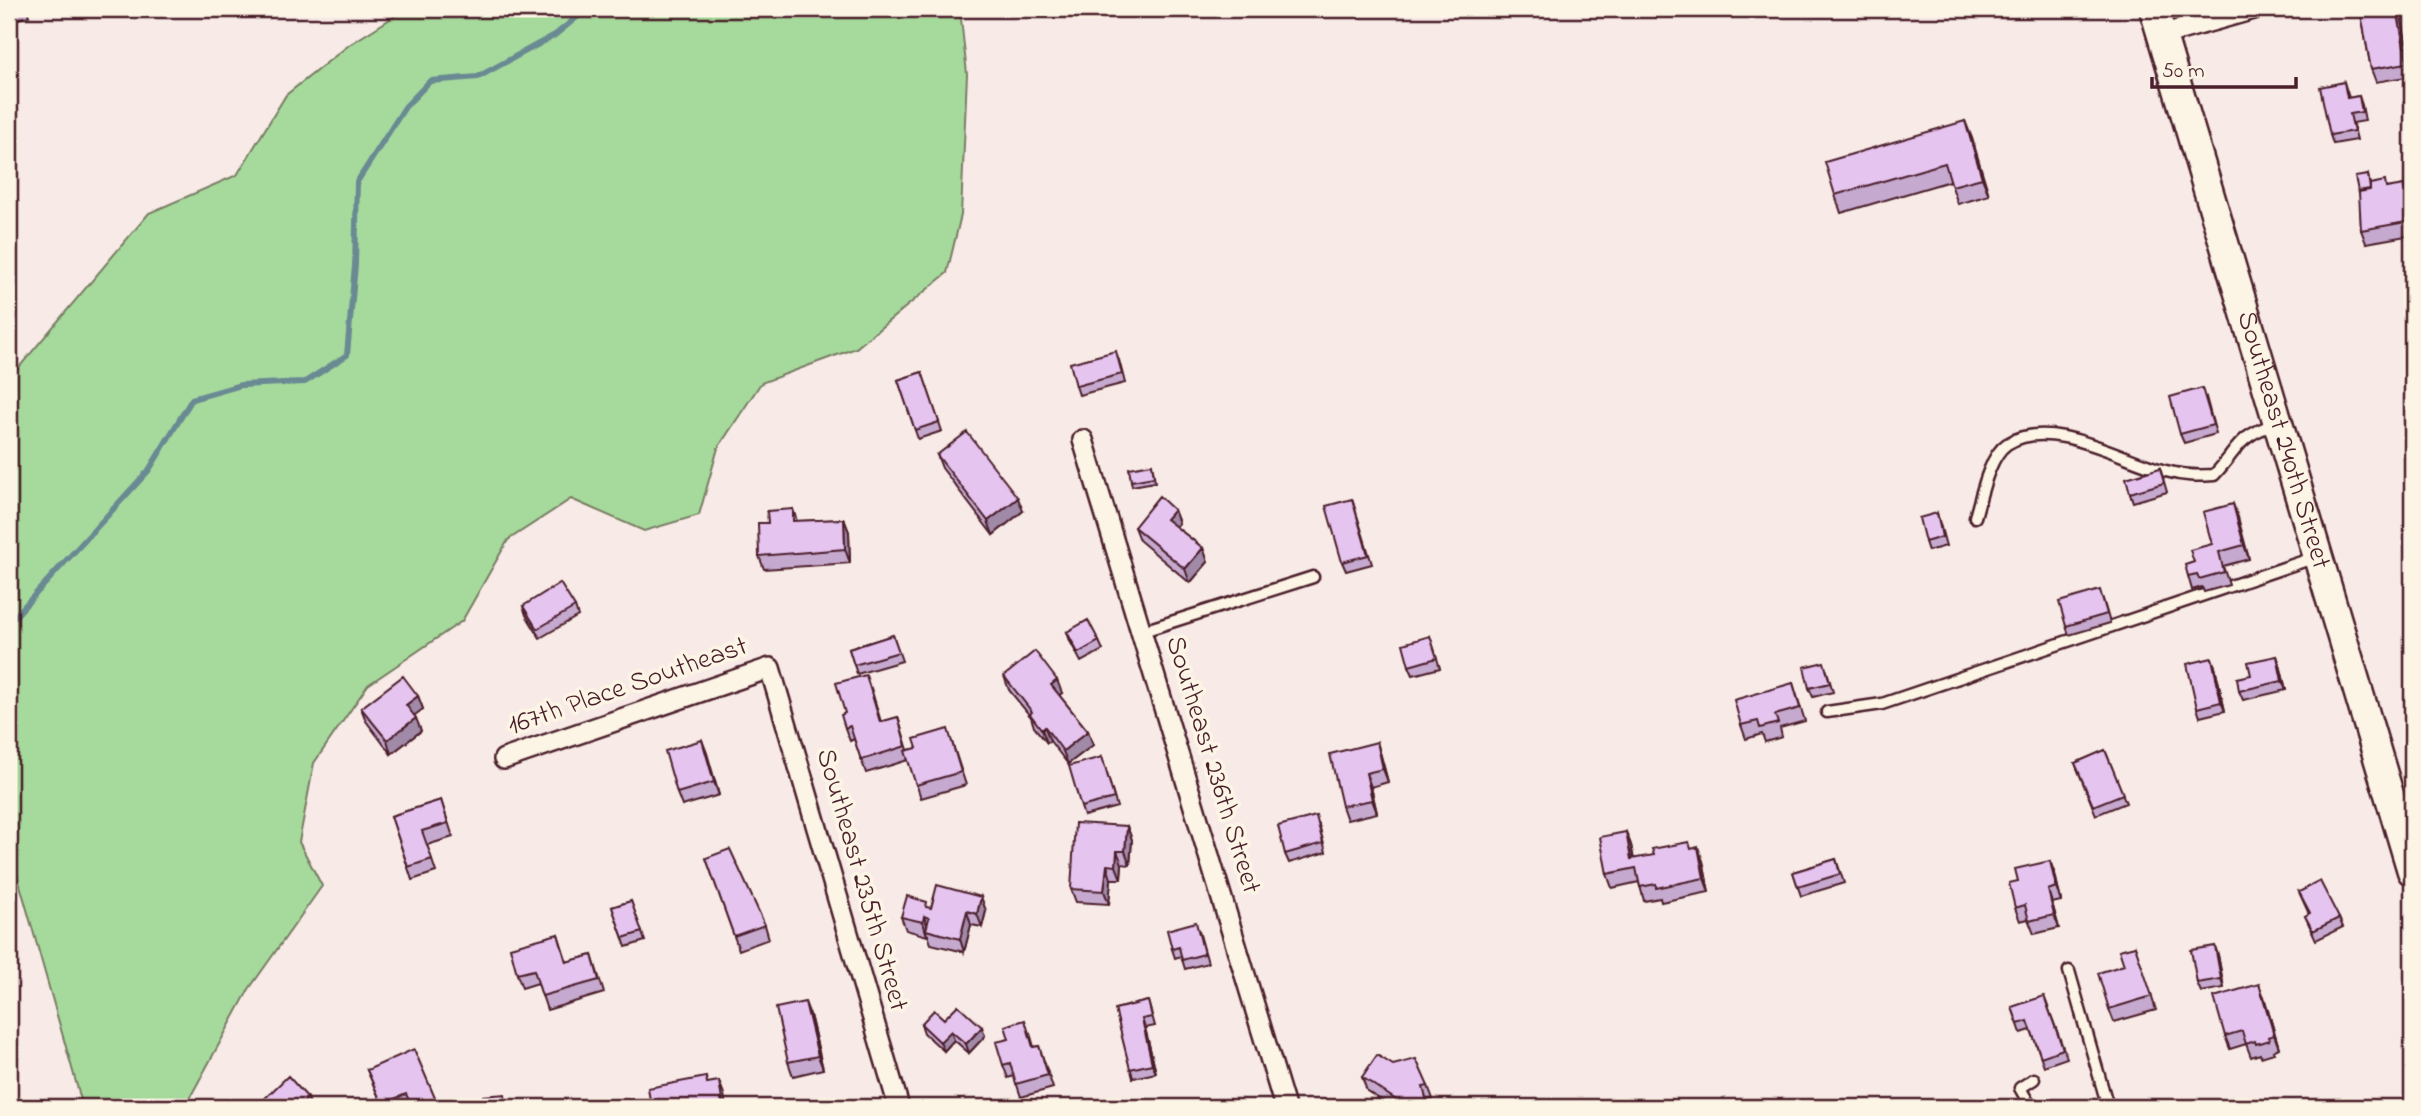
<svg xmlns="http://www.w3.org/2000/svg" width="2421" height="1116" font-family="'Indie Flower',sans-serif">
  <rect width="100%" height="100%" fill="#f8ebe7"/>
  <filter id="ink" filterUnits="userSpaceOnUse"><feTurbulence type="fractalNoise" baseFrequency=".0143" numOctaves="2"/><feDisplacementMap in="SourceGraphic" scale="14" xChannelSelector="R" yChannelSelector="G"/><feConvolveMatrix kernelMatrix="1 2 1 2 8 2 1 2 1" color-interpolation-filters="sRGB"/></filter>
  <g filter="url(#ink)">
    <path fill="#a6da9c" stroke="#787c64" stroke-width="2" d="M406,9h554l7,65 -6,141 -14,58 -91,75 -95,35 -43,65 -19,67 -55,16 -73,-32 -63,41 -46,81 -94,64 -54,78 -15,79 23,44 -73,103 -62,114 -8,4h-96l-74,-261v-467l140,-166 88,-38 49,-80 63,-50z"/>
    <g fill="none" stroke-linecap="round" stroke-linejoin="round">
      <path stroke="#6b8a93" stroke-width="6" d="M9,623l140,-153 43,-71 49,-14 64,-3 42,-27 8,-90 2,-83 48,-75 25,-26 48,-4 77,-42 32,-26"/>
      <defs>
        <path id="lane" d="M1975,517c6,-20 14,-61 32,-73 45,-28 114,16 159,27 17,5 31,5 48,4 25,-26 22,-38 61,-51
          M1143,631l170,-54
          M1827,712l55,-8 434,-147
          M2069,971l39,136
          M2031,1107l-11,-19 14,-9"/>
        <path id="street" d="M2162,35l92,-26
          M1083,440l202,667
          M504,759l266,-91 129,439"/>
        <g id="secondary">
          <path id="s1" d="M2154,9l258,862"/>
        </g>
      </defs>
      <use href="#lane" stroke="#4a1f2b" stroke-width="15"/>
      <use href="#street" stroke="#4a1f2b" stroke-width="24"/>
      <use href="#secondary" stroke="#4a1f2b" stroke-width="33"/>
      <use href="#lane" stroke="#fcf5e5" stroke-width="10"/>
      <use href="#street" stroke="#fcf5e5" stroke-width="19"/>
      <use href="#secondary" stroke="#fcf5e5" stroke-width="28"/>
    </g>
    <path fill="#c6a9ce" stroke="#4a1f2b" stroke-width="2" d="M9,9h18l2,7 -15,4 1,4 -6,2z
      M2360,9h39l2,5 11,62 -36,6 -5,-13z
      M2344,82l5,16 10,-2 3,9 3,16 -12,2 4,17 -24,4 -3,-9z
      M1965,121l24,74 -31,9 -8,-23 -109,32 -6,-18z
      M2368,175l2,9 18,4 21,10 1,6h2v31l-46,8 -5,-13 -1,-34 -2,-5z
      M1119,360l6,23 -46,12 -3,-9z
      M922,372l20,59 -24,8 -20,-59z
      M2206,397l10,37 -32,9 -4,-9z
      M937,455l86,56 -30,24 -51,-67z
      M2160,468l7,24 -34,10 -3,-9z
      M1153,469l2,13 -23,4 -1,-5z
      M1352,499l20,65 -26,7 -4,-9z
      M2233,504l16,55 -26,7 6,19 -25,7 -2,-5 -10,3 -4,-14 6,-14 18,-18z
      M793,509l4,12 47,-2 5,13 1,31 -86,6 -5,-13 9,-33z
      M1174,510l5,13 -3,4 27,21 5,14 -18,21 -51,-43 -5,-13z
      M1937,513l9,33 -18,5 -3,-9z
      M2103,599l7,24 -41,12 -3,-9z
      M523,606l52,1 3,9 -38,22 -14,-23z
      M1067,632l32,9 4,9 -22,12 -11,-21z
      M893,635l9,26 -45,13 -8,-25z
      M1430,636l10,32 -27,7 -4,-9z
      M2277,656l3,9 6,25 -43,10 -4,-9 12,-16z
      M2215,667l10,44 -25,6 -3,-9z
      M1827,671l6,21 -20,5 -4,-9z
      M1004,676l58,17 -3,2 29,36 5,14 -25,19 -18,-23 -3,2 -13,-16 -3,-10 -22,-27z
      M1793,683l12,38 -25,7 2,9 -17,5 -3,-8 -16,5 -5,-14z
      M871,688l10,34 17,-5 10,33 44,-8 14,43 -45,13 -13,-38 -42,13 -12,-34 -4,2 -5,-13v-15z
      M418,696l5,13 -9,6 7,16 -30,23 -25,-33 -5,-13z
      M702,740l17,55 -37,11 -5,-13z
      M1377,742l4,14 7,26 -17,5 6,26 -30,7 -5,-14z
      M2105,750l21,53 -30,12 -21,-52z
      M1102,757l15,50 -33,9 -3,-9z
      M441,800l12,37 -26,8 9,27 -24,8 -21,-64z
      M1319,825l7,27 -37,11 -4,-9z
      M1127,826l5,14 -2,25 -8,-1 -1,15h-10l-2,25 -33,-2 -5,-13z
      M1626,832l5,13 3,14 58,-10 11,12 6,31 -48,10 -1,-4 -16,3 -5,-19 -27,6 -5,-14z
      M706,858l59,67 4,14 -30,11z
      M1836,859l8,24 -43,13 -8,-24z
      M2050,861l5,13 6,27 -9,2 7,25 -25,6 -6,-15 -8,2 -5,-13 3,-27z
      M2299,892l40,26 4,9 -27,13 -11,-24 4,-2z
      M981,897l5,14 -4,16 -11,-2 -7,27 -33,-8 -3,-9 -1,1 -21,-6 -5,-13 29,-9z
      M631,901l14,40 -19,6 -14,-40z
      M1199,931l9,32 -23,6 -4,-13 -6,2 -3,-9z
      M558,934l9,28 25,-7 12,38 -57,17 -9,-27 -16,5 -5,-14z
      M2135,946l21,64 -42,12 -5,-13 15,-44z
      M2218,955l6,33 -23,4 -4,-9z
      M2044,996l23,62 -23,8 -13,-36 -10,3 -9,-26z
      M2264,997l15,51 -6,3 1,2 -13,4 -1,-3 -9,3 -5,-13 -16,5 -5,-13z
      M1148,1001l7,25 -10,2 11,45 -23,5 -18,-69z
      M810,1015l13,54 -30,7 -5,-14z
      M944,1019l38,8 3,9 -16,17 -15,-13 -10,11 -20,-18 -3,-9z
      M1030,1033l4,14 5,-1 14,42 -32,9 -7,-21 -6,2 -5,-13z
      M1393,1065l35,21 5,13 -5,1 2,7h-38l-25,-16 -5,-14z
      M367,1070l68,28 3,9h-55z"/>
    <path fill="#a189a8" stroke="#4a1f2b" stroke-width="2" d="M2397,9h2l2,5 11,62 -5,-13z
      M1965,121l7,17 17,57 -7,-17z
      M2404,185l5,13 3,19 -4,-13z
      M1018,498l5,13 -30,24 -5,-14z
      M2233,504l5,13 11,42 -5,-14z
      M1174,510l5,13 -8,9 -5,-13z
      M844,519l5,13 1,31 -5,-14z
      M1203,548l5,14 -18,21 -5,-14z
      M2277,656l3,9 6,25 -4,-9z
      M2212,658l3,9 10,44 -4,-9z
      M1057,680l5,13 -6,5 -5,-13z
      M418,696l5,13 -12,9 -5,-13z
      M416,718l5,13 -30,23 -4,-14z
      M1045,727l5,14 -3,2 -5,-13z
      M1088,731l5,14 -25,19 -5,-13z
      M702,740l5,13 12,42 -5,-13z
      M1377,742l4,14 7,26 -5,-13z
      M1366,773l5,14 6,26 -5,-13z
      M1127,826l5,14 -2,25 -5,-14z
      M1626,832l5,13 4,23 -4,-9z
      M1698,847l5,14 6,31 -5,-14z
      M1117,851l5,13 -1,15 -5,-13z
      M2050,861l5,13 6,27 -5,-14z
      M1107,865l4,14 -2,25 -5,-13z
      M2048,890l4,13 7,25 -5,-13z
      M981,897l5,14 -4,16 -5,-13z
      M967,911l4,14 -7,27 -4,-13z
      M924,916l5,14h-3l1,6 -4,-14z
      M2215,946l3,9 6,33 -3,-9z
      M2259,984l5,13 15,51 -5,-13z
      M805,1002l5,13 13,54 -5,-13z
      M1142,1019l3,9 11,45 -4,-9z
      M982,1027l3,9 -16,17 -3,-9z
      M951,1031l3,9 -10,11 -4,-9z
      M719,1081l5,13 2,13h-3z
      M308,1098l3,9h-14z"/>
    <path fill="#e6c4f0" stroke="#4a1f2b" stroke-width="2" d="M2360,9h37l10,54 -36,6z
      M2344,82l3,16 12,-2 3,16 -12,2 4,17 -24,4 -10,-48z
      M1965,121l17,57 -30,8 -7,-23 -110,32 -10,-33z
      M2368,175l2,14 -12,2 -3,-14z
      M2385,181l1,7 18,-3 4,19h4v17l-51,9 -2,-38 11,-2v-6z
      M1116,351l6,23 -46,12 -6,-23z
      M922,372l17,50 -24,8 -17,-50z
      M2202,388l11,37 -33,9 -10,-37z
      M967,432l51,66 -30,23 -51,-66z
      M1152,464l2,13 -23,4 -2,-13z
      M2160,468l4,15 -34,10 -4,-15z
      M1159,496l15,14 -8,9 37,29 -18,21 -51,-42z
      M1352,499l16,56 -26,7 -16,-56z
      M2233,504l11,41 -25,7 5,20 -25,7 -2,-5 -9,2 -3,-11 9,-3 -4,-12 22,-6 -9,-32z
      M793,509v12l51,-2 1,30 -86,7 -1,-33h10l-1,-12z
      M1937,513l5,24 -17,5 -6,-24z
      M560,583l15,24 -38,22 -14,-23z
      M2100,590l7,24 -41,12 -7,-24z
      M1088,620l11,21 -21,12 -11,-21z
      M893,635l6,17 -45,13 -5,-16z
      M1430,636l7,22 -28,8 -6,-22z
      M1035,651l22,29 -6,5 37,46 -25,20 -18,-24 -3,3 -12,-16 2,-2 -28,-36z
      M2277,656l5,25 -43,10 -2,-13 14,-3 -3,-13z
      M2212,658l9,44 -24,6 -10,-44z
      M1824,662l6,21 -21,5 -5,-21z
      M866,675l14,47 18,-5 8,29 -45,14 -11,-34 -5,2 -4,-13 4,-2 -9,-30z
      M403,676l15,20 -12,9 10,13 -29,22 -26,-32z
      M1793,683l7,25 -25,7 3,8 -18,5 -2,-7 -17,4 -7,-25z
      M948,729l13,43 -45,13 -11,-34 12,-3 -3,-9z
      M702,740l12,42 -37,11 -12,-42z
      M1377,742l6,27 -17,4 6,27 -30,6 -12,-52z
      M2105,750l18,44 -30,12 -18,-43z
      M1102,757l12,41 -33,9 -12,-41z
      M441,800l7,23 -26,8 10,28 -24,8 -17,-51z
      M1316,816l7,27 -38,11 -7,-28z
      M1075,823l52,3 -2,25h-8l-1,15 -9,-1 -3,26 -33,-2z
      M1626,832l5,27 23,-4 -2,-6 37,-7 2,7 7,-2 6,31 -48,10v-4l-16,3 -4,-19 -29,6 -7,-37z
      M730,849l35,76 -31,11 -28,-78z
      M1836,859l4,15 -42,13 -5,-15z
      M2050,861l6,26 -8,3 6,25 -25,6 -4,-16 -10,3 -6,-25 9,-2 -3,-12z
      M2320,881l19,37 -26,13 -8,-15 5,-3 -11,-21z
      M937,885l44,12 -4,17 -10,-3 -7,28 -34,-9 3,-12 -5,-2 -1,6 -22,-5 6,-21 20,6 -1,5 5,1z
      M631,901l11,31 -19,6 -11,-31z
      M1196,922l8,32 -22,6 -3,-13 -7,2 -5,-19z
      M558,934l8,28 26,-7 7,25 -57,16 -8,-26 -17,4 -7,-27z
      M2135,946l17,50 -43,13 -11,-36 26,-8 -5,-15z
      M2215,946l6,33 -24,4 -6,-33z
      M2259,984l15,51 -6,2 1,3 -13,4 -1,-3 -9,3 -4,-13 -17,5 -11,-39z
      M2044,996l19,53 -22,8 -13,-36 -10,3 -6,-17z
      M1148,1001l4,16 -10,2 10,45 -22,5 -15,-60z
      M805,1002l13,54 -30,6 -12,-54z
      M958,1005l24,22 -16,17 -15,-13 -11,11 -19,-18 13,-14 10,9z
      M1025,1020l8,27 6,-1 9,29 -32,9 -6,-21 -7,2 -7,-23 13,-3 -4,-13z
      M414,1049l21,49 -23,9 -6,-13 -24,10 -15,-34z
      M1377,1055l16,10 23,-6 12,27 -5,1 4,15 -18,5h-13l3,-5 -37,-25z
      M288,1076l20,22 -11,9h-41z
      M706,1077l1,6 12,-2 4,26h-72l-3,-19z
      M505,1094l1,13h-22l-1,-11z"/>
  </g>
  <g text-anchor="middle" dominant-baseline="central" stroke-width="7" stroke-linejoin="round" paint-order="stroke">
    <g font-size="28" fill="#4a1f2b" stroke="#fcf5e5">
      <text stroke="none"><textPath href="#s1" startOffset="450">Southeast 240th Street</textPath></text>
      <text transform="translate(628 687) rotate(-19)">167th Place Southeast</text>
      <text transform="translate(1212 765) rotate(73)">Southeast 236th Street</text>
      <text transform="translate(861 880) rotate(74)">Southeast 235th Street</text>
    </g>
  </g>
  <rect width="2421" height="1116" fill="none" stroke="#fcf5e5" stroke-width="35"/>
  <rect x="18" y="18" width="2386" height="1081" fill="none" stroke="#4a1f2b" stroke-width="2.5" filter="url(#ink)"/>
  <path d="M2152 77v10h144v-10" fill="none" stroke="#4a1f2b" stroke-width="3.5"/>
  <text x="2162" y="77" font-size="21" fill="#4a1f2b" stroke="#fcf5e5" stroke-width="5" paint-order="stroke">50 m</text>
</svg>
